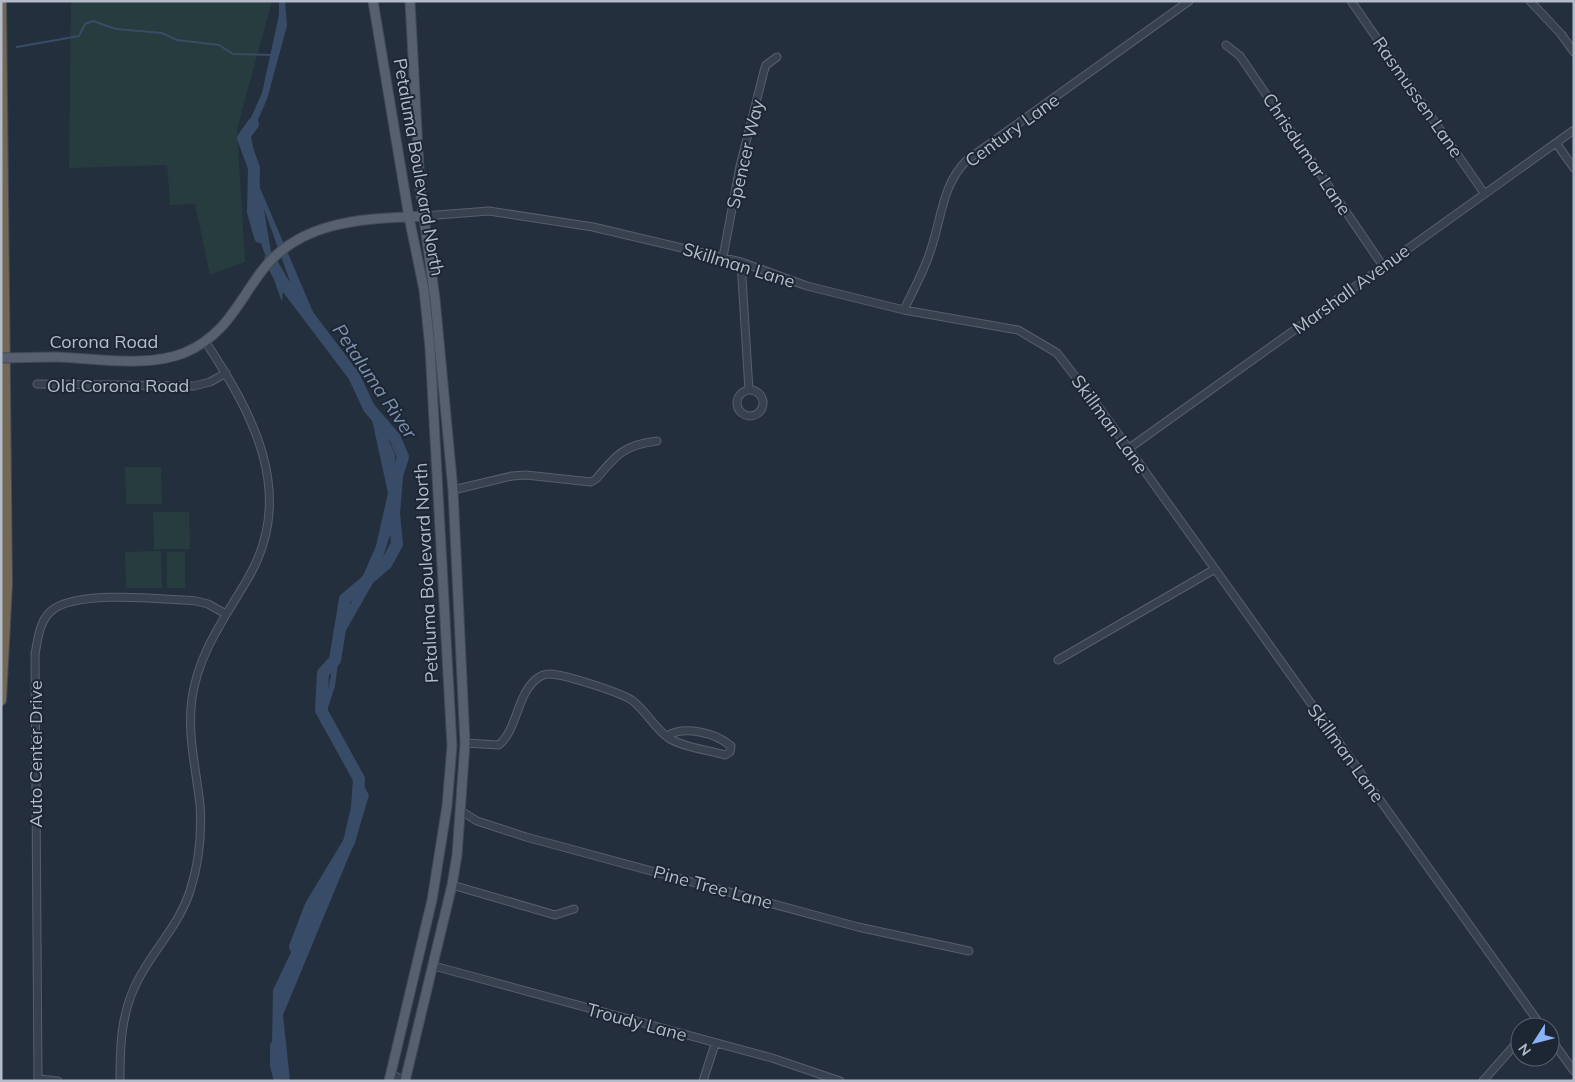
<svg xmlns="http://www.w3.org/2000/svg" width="1575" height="1082" font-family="Mulish,sans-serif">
  <rect width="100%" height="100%" fill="#242f3e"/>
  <path fill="#263c3f" d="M71,1h201l-35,128 8,133 -35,13 -15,-71 -25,1 -3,-40 -98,3z
    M125,467h36l1,37h-36z
    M153,512h36l1,37h-36z
    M161,551l1,37h-36l-1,-36z
    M167,552h18v36h-18z"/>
  <path fill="#394c67" d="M279,1h6l2,25 -20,73 -16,37 9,52 62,145 48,67 25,54 1,62 -19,60 -36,63 -6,47 -9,28 43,81 -13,44 -73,176 7,66h-11l-7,-37 1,-54 63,-131 19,-32 7,-34 -27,-51 -14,-19 11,-53 1,-26 43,-98 12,-53 -17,-78 -24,-42 -47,-64 -36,-100 7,44 12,36 -1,13 -25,-70 -3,-49 -11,-48 19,-42 17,-78z"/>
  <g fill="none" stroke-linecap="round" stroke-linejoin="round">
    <path stroke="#394c67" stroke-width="2" d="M17,47l62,-11 6,-12 8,-3 23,8 46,4 15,7 42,5 14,9 38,1"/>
    <path stroke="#394c67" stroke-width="12" d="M253,124l-10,14 11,30 -1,44 7,25
      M270,260l12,21 72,95 15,32 26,30 8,19 -6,19 -3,38 3,30 -11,20 -41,35 -10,61 -12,13 -2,37 38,69 -2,29 -8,34 -38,63 -16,42
      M276,1046v19l4,16"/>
    <defs>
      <path id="minor" d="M1351,1l133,192
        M1530,1l31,33 13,18
        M1226,45l14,11 143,210
        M1556,143l18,25
        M424,216l65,-5 104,16 148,35 66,24 97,24 114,20 39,23 41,53 117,163 327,458
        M723,257l17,-91 24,-95 2,-6 11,-8
        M741,262l8,128
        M904,310c9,-20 21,-40 27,-61 11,-32 11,-64 36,-89l222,-159
        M37,384l157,2 16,-4 16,-9
        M737 403a13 13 0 1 1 26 0a13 13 0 1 1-26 0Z
        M1128,449l446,-319
        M453,490l59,-14 14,-1 65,7 5,-3c21,-25 28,-34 61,-38
        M1058,660l157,-91
        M465,743l34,2c20,-18 17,-52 40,-68 3,-2 8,-3 11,-3 13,0 73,19 83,27 14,11 22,28 37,38 16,9 38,11 55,16l5,-3 1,-6c-15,-13 -47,-21 -64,-10
        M461,811l16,10 49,16 332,90 111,24
        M452,885l103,30 19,-6
        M434,966l338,92 68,23
        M1531,1027l6,-7
        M1550,1038l24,33
        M391,1074l14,7
        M38,1079l20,2
        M38,1081l-3,-427c3,-15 4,-31 15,-42 23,-23 114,-13 146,-11l12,3 18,10
        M120,1081c0,-36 1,-69 18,-101 16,-31 41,-55 52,-89 9,-28 12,-57 10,-86 -4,-37 -13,-70 -8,-107 7,-46 32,-79 55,-118 51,-85 6,-166 -42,-239
        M703,1081l12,-37
        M1483,1081l37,-42"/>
      <path id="major" d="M373,1l36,216 15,73 6,58 22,398 -5,60 -15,94 -43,181
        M55,357c41,1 91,11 129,-4 41,-17 53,-49 77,-81 39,-53 104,-53 163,-56
        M405,1081l47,-196 5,-30 8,-112 -12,-253 -18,-191 -15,-111 -10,-187"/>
      <path id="highway" d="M1,700l6,-116 -6,-583"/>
    </defs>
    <use href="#minor" stroke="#565f6c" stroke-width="9"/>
    <use href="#major" stroke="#414a57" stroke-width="11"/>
    <use href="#highway" stroke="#434c59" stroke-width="12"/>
    <use href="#minor" stroke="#38414e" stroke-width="7"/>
    <use href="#major" stroke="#56606e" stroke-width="9"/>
    <use href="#highway" stroke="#746855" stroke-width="10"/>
    <defs>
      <path id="major-bridge" d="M1,358l54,-1"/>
    </defs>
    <use href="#major-bridge" stroke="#414a57" stroke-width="11" stroke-linecap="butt"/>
    <use href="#major-bridge" stroke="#56606e" stroke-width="9"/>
  </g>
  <g text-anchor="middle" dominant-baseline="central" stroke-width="4" stroke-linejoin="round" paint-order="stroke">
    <g font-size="18" fill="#b4bcc9" stroke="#1d2633">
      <text transform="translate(1418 97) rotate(55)">Rasmussen Lane</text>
      <text transform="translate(1012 130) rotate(-36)">Century Lane</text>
      <text transform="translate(745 154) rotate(-77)">Spencer Way</text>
      <text transform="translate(1307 154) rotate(56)">Chrisdumar Lane</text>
      <text transform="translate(419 167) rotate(80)">Petaluma Boulevard North</text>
      <text transform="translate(739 265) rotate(17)">Skillman Lane</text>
      <text transform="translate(1351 289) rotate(-36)">Marshall Avenue</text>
      <text x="104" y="341">Corona Road</text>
      <text x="118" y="385">Old Corona Road</text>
      <text transform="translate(1110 424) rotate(54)">Skillman Lane</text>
      <text transform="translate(426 573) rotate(-93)">Petaluma Boulevard North</text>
      <text transform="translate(1346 753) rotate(54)">Skillman Lane</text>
      <text transform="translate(35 754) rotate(-90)">Auto Center Drive</text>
      <text transform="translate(713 887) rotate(15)">Pine Tree Lane</text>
      <text transform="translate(637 1022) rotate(15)">Troudy Lane</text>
    </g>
    <g font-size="19" font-style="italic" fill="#7c92b1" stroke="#1d2633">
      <text transform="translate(375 381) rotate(56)">Petaluma River</text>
    </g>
  </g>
  <rect width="1575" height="1082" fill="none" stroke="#b4bcc9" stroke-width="5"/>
  <g transform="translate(1535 1042) rotate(234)"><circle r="24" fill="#1d2633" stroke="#59626f"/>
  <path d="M0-4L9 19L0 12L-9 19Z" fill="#8ab4f8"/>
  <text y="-8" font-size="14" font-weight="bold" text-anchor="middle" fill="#b4bcc9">N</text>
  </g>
</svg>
